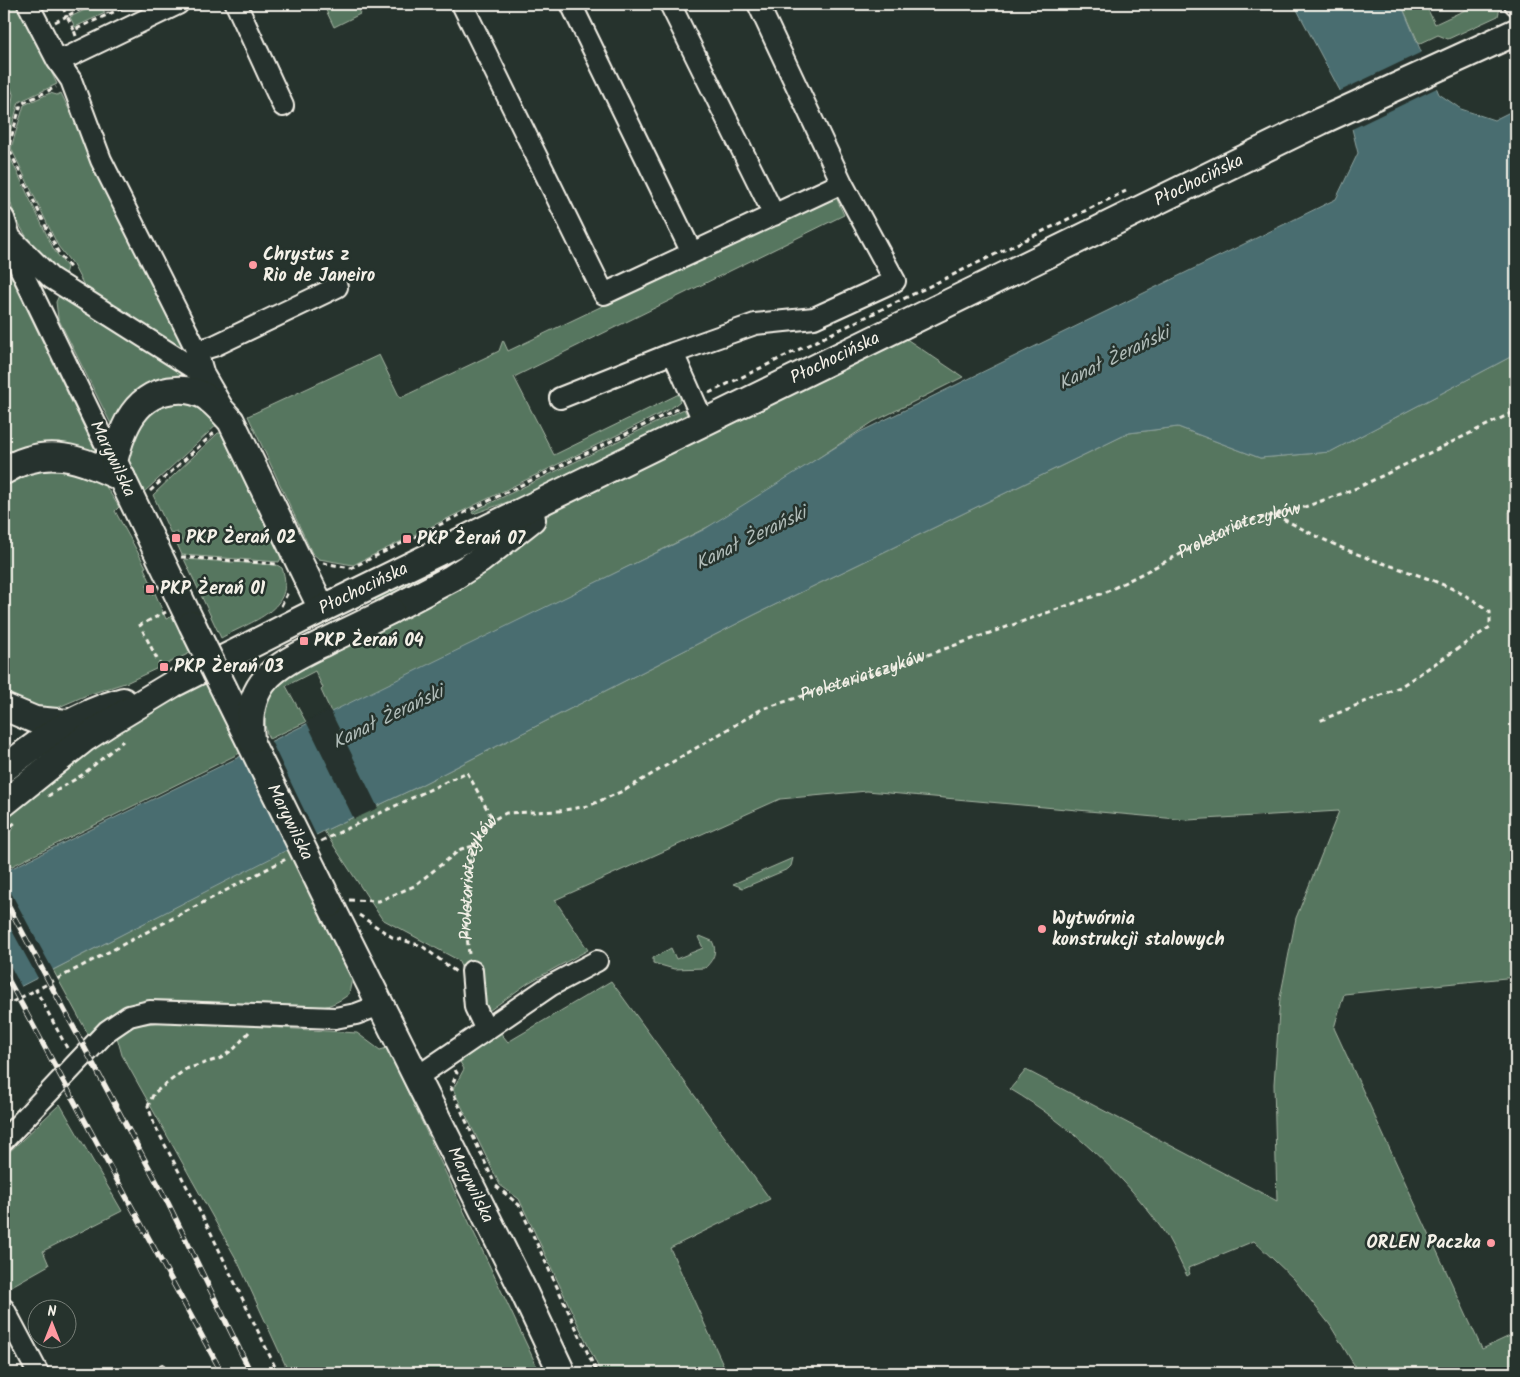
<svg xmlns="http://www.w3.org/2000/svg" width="1520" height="1377" font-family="Kalam,sans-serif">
  <rect width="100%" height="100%" fill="#26332d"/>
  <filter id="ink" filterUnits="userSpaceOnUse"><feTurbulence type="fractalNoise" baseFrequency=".02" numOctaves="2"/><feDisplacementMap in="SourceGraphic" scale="10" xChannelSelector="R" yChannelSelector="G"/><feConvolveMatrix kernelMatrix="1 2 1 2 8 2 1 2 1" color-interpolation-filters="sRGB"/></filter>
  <g filter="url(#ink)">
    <path fill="#56765e" stroke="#a5b4a3" d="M4,4h14l39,80 -38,18 -11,37 5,-45 -9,-27z
      M98,4h2l5,9 -30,14 -5,-10z
      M323,4h32l5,10 -26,13z
      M1401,4h24l10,20 43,-20h23l-3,12 -50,23 -10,-4 -19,9z
      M50,93l7,2 4,-2 127,261 -100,-61 -15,-28 -15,-19 -47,-98 13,-43z
      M9,155l45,95 13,17 -3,11c-38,-36 -64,-67 -55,-123z
      M835,195l9,20 -330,162 40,78 127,-62 -1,8 -10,8 -317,156 -34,-6 -7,-6 -64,-137 131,-61 21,43 99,-47 4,-11 5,11z
      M4,262l94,194 -94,7z
      M61,291l138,88 -86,49 -55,-110 -2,-16z
      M902,336l61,41 -90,45 -114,75 1,4 -428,213 -11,-24 2,-2 -8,-17 -29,15 20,36 -37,17c-10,-22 1,-42 10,-62l215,-120 72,-55z
      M1516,354v128l-2,2 2,25 -7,3 6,224 1,241 -172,17 -10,34 148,321 34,-16v40h-157l-29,-48 -36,-46 -40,-38 -66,27 2,6 -3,2c-6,-12 -12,-26 -19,-38 -40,-60 -97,-113 -158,-149l16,-19 251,131 -3,-117 6,-86 16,-80 43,-107 -151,9 -321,-29 -87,8 -225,101 33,50 -60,33 -42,30 -7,-7 -21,-46 -76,-41 -58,-88 89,-42 341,-174 375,-182 49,-6 82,31 70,-6z
      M184,398l36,24 -77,71 -16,-37 14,-44z
      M684,409l4,8 -149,74 -66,23 -1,-2z
      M218,433h3l60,125 -2,4 -97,-7 -5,-11 5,-3 -5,-9 -6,2 -18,-39z
      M57,462l48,23 14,22 -4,4 31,56 -2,1 7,15 -5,3 4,9 5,-2 11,26 7,-3 17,37 -62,29 -41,13 -49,21 -34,-17v-220z
      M488,542l-23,22 -118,53 29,-15 -2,-5z
      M184,559l93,6 5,3c15,42 -31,53 -61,70z
      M203,679l37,74 -236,117v-33l10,-9 -5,-5 -5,5v-14l58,-50z
      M287,849l65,129 -3,16c-22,18 -45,16 -72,14 -34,-2 -117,-14 -145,-4 -18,7 -31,16 -44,30l-35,-64z
      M793,858l-2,8 -3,3 -45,19 -10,-4z
      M700,936l12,5c6,11 1,19 -7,27l-31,1 -21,-6v-5l18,-10 5,11 27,-11 -5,-11z
      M611,981l159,218 -100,49 57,125h-126l-82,-174 -19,-14 -47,-96 11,-20 -4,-7 39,-31 9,11z
      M173,1021l184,12 23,17 7,-2 153,325h-251l-51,-111 -116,-207 -5,-18 19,-12z
      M60,1104l62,107 -79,40 6,14 -39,22 -6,-10v-120z"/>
    <path fill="#496d6f" stroke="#8da29f" d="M1294,4h107l38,90 22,15 33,11 22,-11v245l-186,98 -70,6 -82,-31 -49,6 -375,182 -341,174 -89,42 -320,164v-123l699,-342 157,-98 476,-233 22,-46 -13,-53z"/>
    <path fill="#26332d" d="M1424,51l15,36 -89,43 -8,-29 -4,-9z
      M330,710l48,98 -24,11 -48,-98z
      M270,739l47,98 -28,14 -49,-98z
      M4,880l50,92 -15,8 -35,-64z
      M4,954l18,34 -15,8 -3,-5z"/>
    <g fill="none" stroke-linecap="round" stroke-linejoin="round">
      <defs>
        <path id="minor" d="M28,4l29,56 14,20 30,80 96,191 7,24 18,31
          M236,4l47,102
          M462,4l142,290 238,-111
          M571,4l121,249
          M670,4l104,211
          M1515,4l1,1
          M57,60l13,-4 108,-52
          M4,218l17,52 93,192
          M13,240l38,38 153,97
          M197,351l17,-5 123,-59
          M673,353l82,-29 59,-6 81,-37 -53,-98 -84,-179
          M560,398l113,-45 31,70
          M472,971l3,36 11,23
          M417,1077l133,-91 47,-25
          M4,1140l103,-109 22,-15 21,-5 185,7 21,-4 24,-9
          M4,1309l34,64"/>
        <g id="major">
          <path d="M4,471c43,-27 76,-12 118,7"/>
          <path d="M391,610l61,-32 28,-18 52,-41"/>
          <path d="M192,624l-78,-162c8,-35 22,-70 62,-72 10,-1 25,2 33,9 8,6 15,14 22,22l91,188"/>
          <path d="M4,707l31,13 33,3"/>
          <path d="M4,769c37,-29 73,-56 119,-68"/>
          <path id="s2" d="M4,803l80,-64 31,-20 58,-35 149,-75 999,-488 195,-89"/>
          <path id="s3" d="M330,904l191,382 41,87"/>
        </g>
      </defs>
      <use href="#minor" stroke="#f4f1e8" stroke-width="24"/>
      <use href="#major" stroke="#f4f1e8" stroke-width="30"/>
      <g stroke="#f4f1e8" stroke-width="3" stroke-dasharray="5 4" stroke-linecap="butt">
        <path d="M103,4l5,10"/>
        <path d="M55,22l12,-6 -6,-12"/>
        <path d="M74,30l-7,-14 24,-12"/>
        <path d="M76,36l-2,-6 57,-26"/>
        <path d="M4,72c15,30 -4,47 4,75l51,107 13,16"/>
        <path d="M4,162l17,-58 35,-17"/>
        <path d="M709,393l417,-202"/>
        <path d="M150,491l64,-58"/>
        <path d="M1275,515c24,12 48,25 72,35 48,20 102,29 143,62v15l-90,60 -83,35"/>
        <path d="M181,557l96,7"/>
        <path d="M323,563l28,5 328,-160"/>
        <path d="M281,606l8,-16"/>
        <path d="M161,667l-21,-42 26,-13"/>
        <path d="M48,796l34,-21 41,-34"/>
        <path d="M4,832l13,-11"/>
        <path d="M321,841l146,-69 26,48"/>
        <path d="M349,900l30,1 35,-15 47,-37 13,-3"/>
        <path d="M359,915l33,22 30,9 34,26"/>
        <path id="s1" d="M469,954l-3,-26 3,-64 5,-18 7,-13 12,-13 13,-7 53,-2 29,-5 37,-16 137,-81 134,-43 210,-74 135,-69 61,-15 55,-20 159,-77"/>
        <path d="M4,1006l32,-16"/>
        <path d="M249,1032l-14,16 -14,10 -35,11 -32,24 -6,13 6,18 56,107 68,142"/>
        <path d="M67,1048l-31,-58 250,-131"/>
        <path d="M455,1070l2,3 -6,15 42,92"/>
        <path d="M496,1186l23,19 78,168"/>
      </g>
      <use href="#minor" stroke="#26332d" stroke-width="20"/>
      <use href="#major" stroke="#26332d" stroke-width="26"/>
      <defs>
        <path id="rail" d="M4,898l164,305 83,170
          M4,972l218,401
          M162,1366l4,7"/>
      </defs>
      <use href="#rail" stroke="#f4f1e8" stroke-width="5.5"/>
      <use href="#rail" stroke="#26332d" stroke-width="4" stroke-dasharray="11" stroke-linecap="butt"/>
      <defs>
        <g id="major-bridge">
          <path id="s4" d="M192,624l138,280"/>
          <path d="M251,739c-7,-60 28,-74 74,-97 22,-11 44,-21 66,-32"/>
        </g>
      </defs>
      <use href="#major-bridge" stroke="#f4f1e8" stroke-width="30" stroke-linecap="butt"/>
      <use href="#major-bridge" stroke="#26332d" stroke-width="26"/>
    </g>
  </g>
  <g fill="#ff9aa2" stroke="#26332d" stroke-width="2">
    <circle cx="253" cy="265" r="5"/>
    <rect x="171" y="533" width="10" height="10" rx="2.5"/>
    <rect x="402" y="534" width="10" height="10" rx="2.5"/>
    <rect x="145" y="584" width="10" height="10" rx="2.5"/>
    <rect x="299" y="636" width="10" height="10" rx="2.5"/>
    <rect x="159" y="662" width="10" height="10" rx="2.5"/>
    <circle cx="1042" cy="929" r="5"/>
    <circle cx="1491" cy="1243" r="5"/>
  </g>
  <g text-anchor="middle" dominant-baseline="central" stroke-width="5" stroke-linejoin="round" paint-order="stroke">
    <g font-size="18" fill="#f4f1e8" stroke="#26332d">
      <text stroke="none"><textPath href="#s2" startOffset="1350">Płochocińska</textPath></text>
      <text stroke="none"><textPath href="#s2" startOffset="945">Płochocińska</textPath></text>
      <text transform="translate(112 459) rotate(64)">Marywilska</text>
      <text stroke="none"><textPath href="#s1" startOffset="949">Proletariatczyków</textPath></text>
      <text stroke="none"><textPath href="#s2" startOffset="420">Płochocińska</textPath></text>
      <text stroke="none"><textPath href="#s1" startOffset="544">Proletariatczyków</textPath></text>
      <text stroke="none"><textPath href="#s4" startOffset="221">Marywilska</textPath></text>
      <text stroke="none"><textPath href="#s1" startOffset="79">Proletariatczyków</textPath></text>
      <text stroke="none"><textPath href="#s3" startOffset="314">Marywilska</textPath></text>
    </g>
    <g font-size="18" font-weight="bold" fill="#f4f1e8" stroke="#26332d" text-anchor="start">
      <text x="263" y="255">Chrystus z<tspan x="263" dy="21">Rio de Janeiro</tspan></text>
      <text x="186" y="538">PKP Żerań 02</text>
      <text x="417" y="539">PKP Żerań 07</text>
      <text x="160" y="589">PKP Żerań 01</text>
      <text x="314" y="641">PKP Żerań 04</text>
      <text x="174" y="667">PKP Żerań 03</text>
      <text x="1052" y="919">Wytwórnia<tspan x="1052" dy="21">konstrukcji stalowych</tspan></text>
      <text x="1481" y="1243" text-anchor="end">ORLEN Paczka</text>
    </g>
    <g font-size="19" font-style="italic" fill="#b0bcb8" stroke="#26332d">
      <text transform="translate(1114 359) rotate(-26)">Kanał Żerański</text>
      <text transform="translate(751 539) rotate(-26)">Kanał Żerański</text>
      <text transform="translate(388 718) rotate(-26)">Kanał Żerański</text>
    </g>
  </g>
  <rect width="1520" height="1377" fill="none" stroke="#26332d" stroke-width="20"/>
  <rect x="10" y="10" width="1500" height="1357" fill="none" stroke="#f4f1e8" stroke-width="2" filter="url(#ink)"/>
  <g transform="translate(52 1324)"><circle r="24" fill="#26332d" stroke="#787f78"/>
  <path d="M0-4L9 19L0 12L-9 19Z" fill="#ff9aa2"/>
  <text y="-8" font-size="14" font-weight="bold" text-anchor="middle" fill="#f4f1e8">N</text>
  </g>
</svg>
